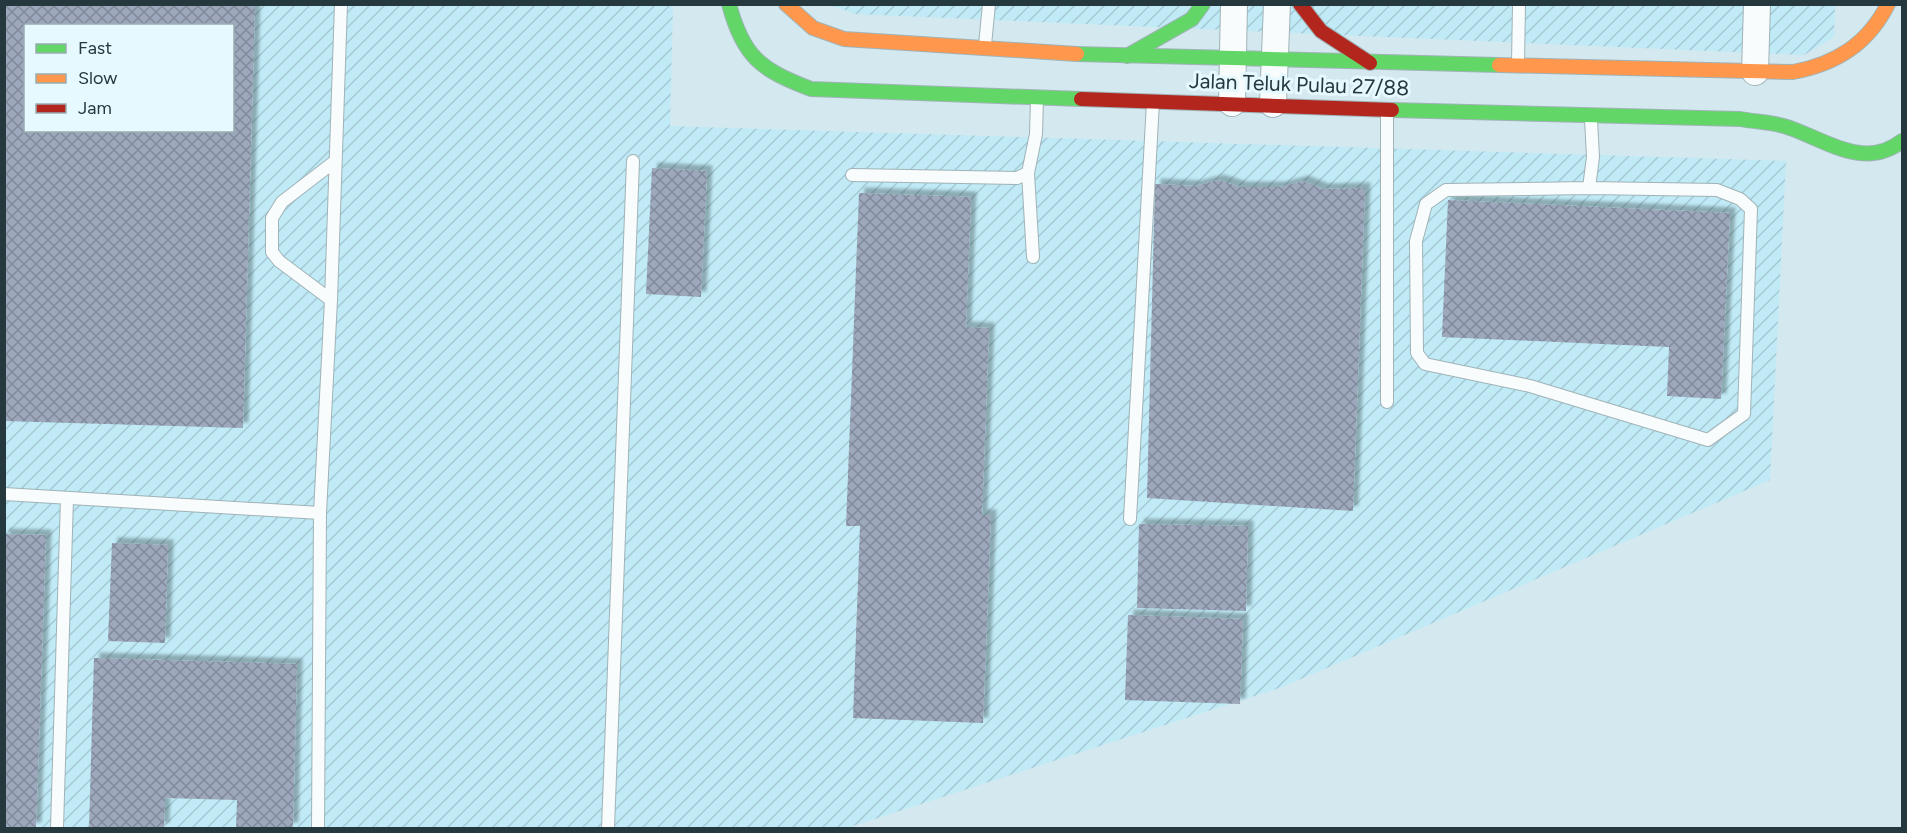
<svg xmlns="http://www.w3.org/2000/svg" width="1907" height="833" font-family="Figtree,sans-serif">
  <defs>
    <pattern id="industrial-furrows" width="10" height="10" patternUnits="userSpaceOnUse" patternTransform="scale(1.5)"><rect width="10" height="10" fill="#bfeaf6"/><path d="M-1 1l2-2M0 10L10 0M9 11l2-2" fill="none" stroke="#a4c9d4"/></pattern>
    <pattern id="building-cross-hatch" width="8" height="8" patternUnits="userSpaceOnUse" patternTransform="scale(1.5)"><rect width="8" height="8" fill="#9da8bc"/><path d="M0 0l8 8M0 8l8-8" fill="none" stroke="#808a9a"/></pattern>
    <filter id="shadow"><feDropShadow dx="5.5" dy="-5.5" stdDeviation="1.5" flood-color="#0004"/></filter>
  </defs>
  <rect width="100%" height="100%" fill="#d3e9ef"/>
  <path fill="url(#industrial-furrows)" fill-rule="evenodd" d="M5,5h668l-3,121 1116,35 -16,319 -488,207 -435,141h-842zM26,26h206v104h-206z
    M829,5h1006l-1,32 -30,18 -948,-41z"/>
  <path fill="url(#building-cross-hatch)" fill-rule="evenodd" filter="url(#shadow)" d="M4,4h251l-12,424 -239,-7zM26,26h206v104h-206z
    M652,168l55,3 -6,126 -55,-3z
    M1218,180l23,7h39l23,-6 20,8 42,-1 -12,323 -206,-13 8,-314 40,2z
    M859,193l112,4 -5,130 23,1 -7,187h9l-8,208 -130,-5 7,-192h-14z
    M1448,200l282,13 -9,186 -54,-3 2,-49 -227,-10z
    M1139,524l109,2 -2,85 -109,-3z
    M4,534l42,1 -10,293h-32z
    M112,543l56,2 -3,98 -57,-2z
    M1128,615l115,4 -3,85 -115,-4z
    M94,658l203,6 -4,164h-57l1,-28 -72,-2 -1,30h-75z"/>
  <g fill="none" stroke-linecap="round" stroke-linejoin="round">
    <defs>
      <path id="lane" d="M985,45l4,-41
        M1518,63l1,-59
        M1387,110v292
        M1028,173l5,84
        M852,175l165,3 11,-5 8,-39 1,-35
        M1589,188l-143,2 -20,14 -10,37 1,112 8,11 105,22 178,54 36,-26 7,-205 -11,-10 -23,-9 -128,-2 4,-31 -2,-38
        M331,300l-52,-39 -7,-9v-34l10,-16 52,-40
        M4,494l316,19
        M1130,519l23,-417
        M57,828l10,-330
        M318,828l2,-315 11,-213 10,-296
        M608,828l25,-667"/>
      <path id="street" d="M1755,72l2,-68
        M1232,103l2,-99
        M1273,104l4,-100"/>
      <path id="fast" d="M729,4c14,53 32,66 82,85l270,10
        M1077,54l422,11
        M1127,56l65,-37 11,-15
        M1392,110l348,9c16,3 35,3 50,9 37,13 75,42 112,13"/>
      <path id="slow" d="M786,4l27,24 31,11 233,15
        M1499,65l294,7c43,-8 75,-28 95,-68"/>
      <path id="jam" d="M1300,4l21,27 49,32
        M1081,99l311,11"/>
    </defs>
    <use href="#lane" stroke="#a0b3b7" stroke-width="14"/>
    <use href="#street" stroke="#a0b3b7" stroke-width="28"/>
    <use href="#fast" stroke="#a0b3b7" stroke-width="16"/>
    <use href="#slow" stroke="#a0b3b7" stroke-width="16"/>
    <use href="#jam" stroke="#a0b3b7" stroke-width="16"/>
    <use href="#lane" stroke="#f8fcfd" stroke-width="12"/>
    <use href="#street" stroke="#f8fcfd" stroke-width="26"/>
    <use href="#fast" stroke="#63d668" stroke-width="14"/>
    <use href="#slow" stroke="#ff974d" stroke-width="14"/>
    <use href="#jam" stroke="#b3261e" stroke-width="14"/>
  </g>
  <g text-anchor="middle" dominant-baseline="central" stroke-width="6" stroke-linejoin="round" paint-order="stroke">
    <g font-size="21" fill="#25383e" stroke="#e5f9fe">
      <text transform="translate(1299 84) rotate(2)">Jalan Teluk Pulau 27/88</text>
    </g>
  </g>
  <rect width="1907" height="833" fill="none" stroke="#25383e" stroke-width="12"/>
  <rect x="24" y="24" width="210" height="108" fill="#e5f9fe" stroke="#98acb1" stroke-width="1.5"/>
  <rect x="36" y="44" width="30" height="9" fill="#63d668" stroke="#98acb1" stroke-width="1.5"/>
  <text x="78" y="54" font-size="18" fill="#25383e">Fast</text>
  <rect x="36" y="74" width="30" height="9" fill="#ff974d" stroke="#98acb1" stroke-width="1.5"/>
  <text x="78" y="84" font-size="18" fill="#25383e">Slow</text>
  <rect x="36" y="104" width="30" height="9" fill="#b3261e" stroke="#98acb1" stroke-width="1.5"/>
  <text x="78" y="114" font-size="18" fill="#25383e">Jam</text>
</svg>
